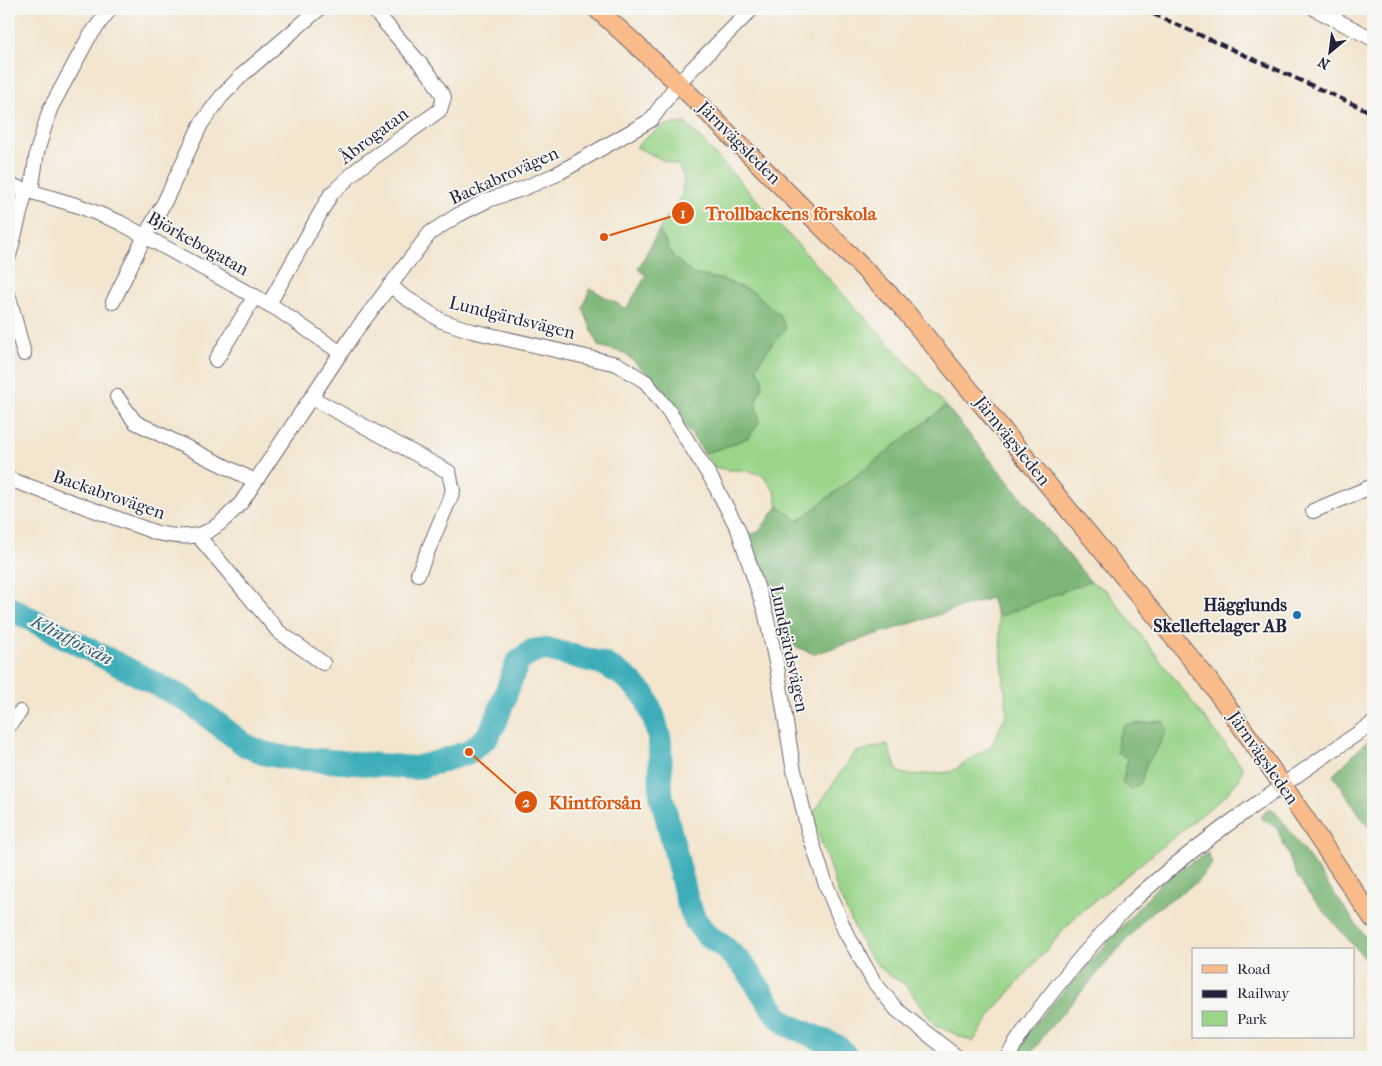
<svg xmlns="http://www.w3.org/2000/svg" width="1382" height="1066" font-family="'IM FELL French Canon',serif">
  <rect width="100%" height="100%" fill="#f6f6f2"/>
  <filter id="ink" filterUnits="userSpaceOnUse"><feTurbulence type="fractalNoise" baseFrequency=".02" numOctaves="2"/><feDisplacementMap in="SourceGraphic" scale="10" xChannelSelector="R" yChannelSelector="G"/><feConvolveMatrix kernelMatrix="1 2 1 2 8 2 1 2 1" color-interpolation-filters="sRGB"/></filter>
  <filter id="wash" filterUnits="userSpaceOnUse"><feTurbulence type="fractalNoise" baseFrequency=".0096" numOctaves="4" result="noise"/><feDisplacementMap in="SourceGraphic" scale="20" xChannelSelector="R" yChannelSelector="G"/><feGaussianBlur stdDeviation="1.12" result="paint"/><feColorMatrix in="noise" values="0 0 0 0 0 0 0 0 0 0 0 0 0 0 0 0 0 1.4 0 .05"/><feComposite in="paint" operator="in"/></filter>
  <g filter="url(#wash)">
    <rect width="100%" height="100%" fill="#f3e5ce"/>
    <path fill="#9ad58a" stroke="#5e7c62" d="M686,123l260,283 -148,115 -20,-15 -3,-14 -12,-17 -19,-5h-16l-14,-3 -10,-14 22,-6 23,-10 11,-16 -5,-18 7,-17 -6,-19 17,-25 -50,-62 -31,-6 -19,-18 -14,-26 23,-36 2,-15 -5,-13 -14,-5 -29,-14 9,-9 20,-13z
      M1090,581l17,10 136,177 -4,11 -13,16 -150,121 -81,93 -22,33 -38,-17 -28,-39 -21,-13 -20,-21 -27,-57 -27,-80 42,-62 33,-9 11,28 12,3 41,-3 40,-26 16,-33 -9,-96z"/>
    <path fill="#7bb676" stroke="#4e6c58" d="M659,230l14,26 19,18 31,6 31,12 26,23 6,14 -13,13 -17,25 6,10v9l-7,17 5,18 -11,16 -23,10 -22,6 -51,-75 -29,-25 -26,-7 -15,-38 7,-20 36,21 20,-33 -8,-7z
      M946,406l144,175 -92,36 -7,-19 -177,56 -25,-10 -15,-36 -27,-71 12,-6 19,-25 20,15z
      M1163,721l4,8 -11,22 -10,14 -5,18 -10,7 -9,-7 6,-25 -11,-5 1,-15 6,-13z
      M1373,735v99l-40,-59z
      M1270,808l6,4 97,136v20l-64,-74 -11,-16 -21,-50 -17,-11z
      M1208,853l4,11 -15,18 -48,32 -101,116 -19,27h-16l17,-28 136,-152z"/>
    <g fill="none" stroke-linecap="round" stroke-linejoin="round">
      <path stroke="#3eaeb9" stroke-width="24" d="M9,608l176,91 60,46 18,8 19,4 133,11 23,-6 31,-10 18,-15 9,-16 21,-58 15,-12 15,-2 57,15 22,13 19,19 9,22 6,23 1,53 27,109 7,17 11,14 18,13 21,20 31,47 12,11 49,21 10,11"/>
    </g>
  </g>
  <g filter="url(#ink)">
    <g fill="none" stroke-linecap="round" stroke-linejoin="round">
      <defs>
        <path id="minor" d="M1315,9l58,30
          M9,185l70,21 40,16 158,87 64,44
          M31,192l6,-40 13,-43 39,-72 21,-28
          M9,256l17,-66
          M390,285l13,11 39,25 30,10 145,33 29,18 22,28 43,68 27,51 27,82 12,56 16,99 15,64 17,52 20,49 29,51 23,28 60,47
          M9,297l15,57
          M113,302l32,-66 20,-35 36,-77 20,-27 21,-22 77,-66
          M269,304l62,-110 28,-26 81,-58 4,-13 -14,-22 -57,-66
          M216,360l39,-64
          M117,397l18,25 120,59
          M312,398l137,74 4,19 -35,83
          M9,479l148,54c43,9 54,1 84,-30l113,-170 76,-100 28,-18 30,-15 34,-11 33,-14 96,-55 27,-37 74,-74
          M1313,511l60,-25
          M199,537l80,95 44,31
          M9,725l11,-13
          M1007,1057c34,-56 77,-106 123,-153 29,-28 62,-53 94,-77 49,-36 99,-70 149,-104"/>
        <path id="major" d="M597,9l81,74 222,222 307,373 75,106 91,135"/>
      </defs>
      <use href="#minor" stroke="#6b666e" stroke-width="16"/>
      <use href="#major" stroke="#6b666e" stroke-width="20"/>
      <use href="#minor" stroke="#fff" stroke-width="14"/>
      <use href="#major" stroke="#fabb8b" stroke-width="18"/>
      <path stroke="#22223b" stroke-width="4" stroke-dasharray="8 4" stroke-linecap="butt" d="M1142,9l231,104"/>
    </g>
  </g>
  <circle fill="#1f6fb2" stroke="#f6f6f2" stroke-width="2" cx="1297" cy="615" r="5"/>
  <g text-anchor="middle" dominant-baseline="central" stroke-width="4" stroke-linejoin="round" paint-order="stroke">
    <g font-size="18" fill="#22223b" stroke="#f6f6f2">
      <text transform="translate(374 136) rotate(-37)">Åbrogatan</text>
      <text transform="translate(739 143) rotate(45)">Järnvägsleden</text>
      <text transform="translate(504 176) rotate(-24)">Backabrovägen</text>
      <text transform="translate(198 244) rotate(29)">Björkebogatan</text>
      <text transform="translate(512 318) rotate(14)">Lundgärdsvägen</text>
      <text transform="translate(1012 441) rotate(51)">Järnvägsleden</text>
      <text transform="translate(109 495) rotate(19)">Backabrovägen</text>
      <text transform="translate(789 649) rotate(78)">Lundgärdsvägen</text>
      <text transform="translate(1263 758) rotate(55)">Järnvägsleden</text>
    </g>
    <g font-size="18" font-weight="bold" fill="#22223b" stroke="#f6f6f2" text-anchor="end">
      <text x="1287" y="605">Hägglunds<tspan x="1287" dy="21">Skelleftelager AB</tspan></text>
    </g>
    <g font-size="19" font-style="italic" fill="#2d5a6d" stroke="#f6f6f2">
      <text transform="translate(72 640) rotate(27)">Klintforsån</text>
    </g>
  </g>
  <path fill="none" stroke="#de560e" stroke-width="2" d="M604 237L683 213M469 752L526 802"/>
  <g fill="#de560e" stroke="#f6f6f2" stroke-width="2">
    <circle cx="604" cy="237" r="5"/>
    <circle cx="469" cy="752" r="5"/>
    <circle cx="683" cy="213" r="12"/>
    <circle cx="526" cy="802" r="12"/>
  </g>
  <g font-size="15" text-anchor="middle" font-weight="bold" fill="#fff">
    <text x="683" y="218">1</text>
    <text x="526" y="807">2</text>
  </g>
  <g font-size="19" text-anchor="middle" font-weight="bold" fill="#de560e" stroke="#f6f6f2" stroke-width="4" stroke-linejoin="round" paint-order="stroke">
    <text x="791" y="220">Trollbackens förskola</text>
    <text x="595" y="809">Klintforsån</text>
  </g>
  <rect width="1382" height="1066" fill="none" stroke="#f6f6f2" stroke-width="30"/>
  <rect x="1192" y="948" width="162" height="90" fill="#f6f6f2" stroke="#a1a1a9"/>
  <rect x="1202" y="965" width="25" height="8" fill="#fabb8b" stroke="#a1a1a9"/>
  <text x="1237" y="974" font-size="15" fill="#22223b">Road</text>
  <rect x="1202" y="990" width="25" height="8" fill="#22223b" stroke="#a1a1a9"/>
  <text x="1237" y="998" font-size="15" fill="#22223b">Railway</text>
  <rect x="1202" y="1011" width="25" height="15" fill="#9ad58a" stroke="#a1a1a9"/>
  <text x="1237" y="1024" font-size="15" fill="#22223b">Park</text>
  <g transform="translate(1330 52) rotate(209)" stroke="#f6f6f2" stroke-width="4" paint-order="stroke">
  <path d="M0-4L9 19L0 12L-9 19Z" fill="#22223b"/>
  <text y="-8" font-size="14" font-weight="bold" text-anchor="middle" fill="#22223b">N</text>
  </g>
</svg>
